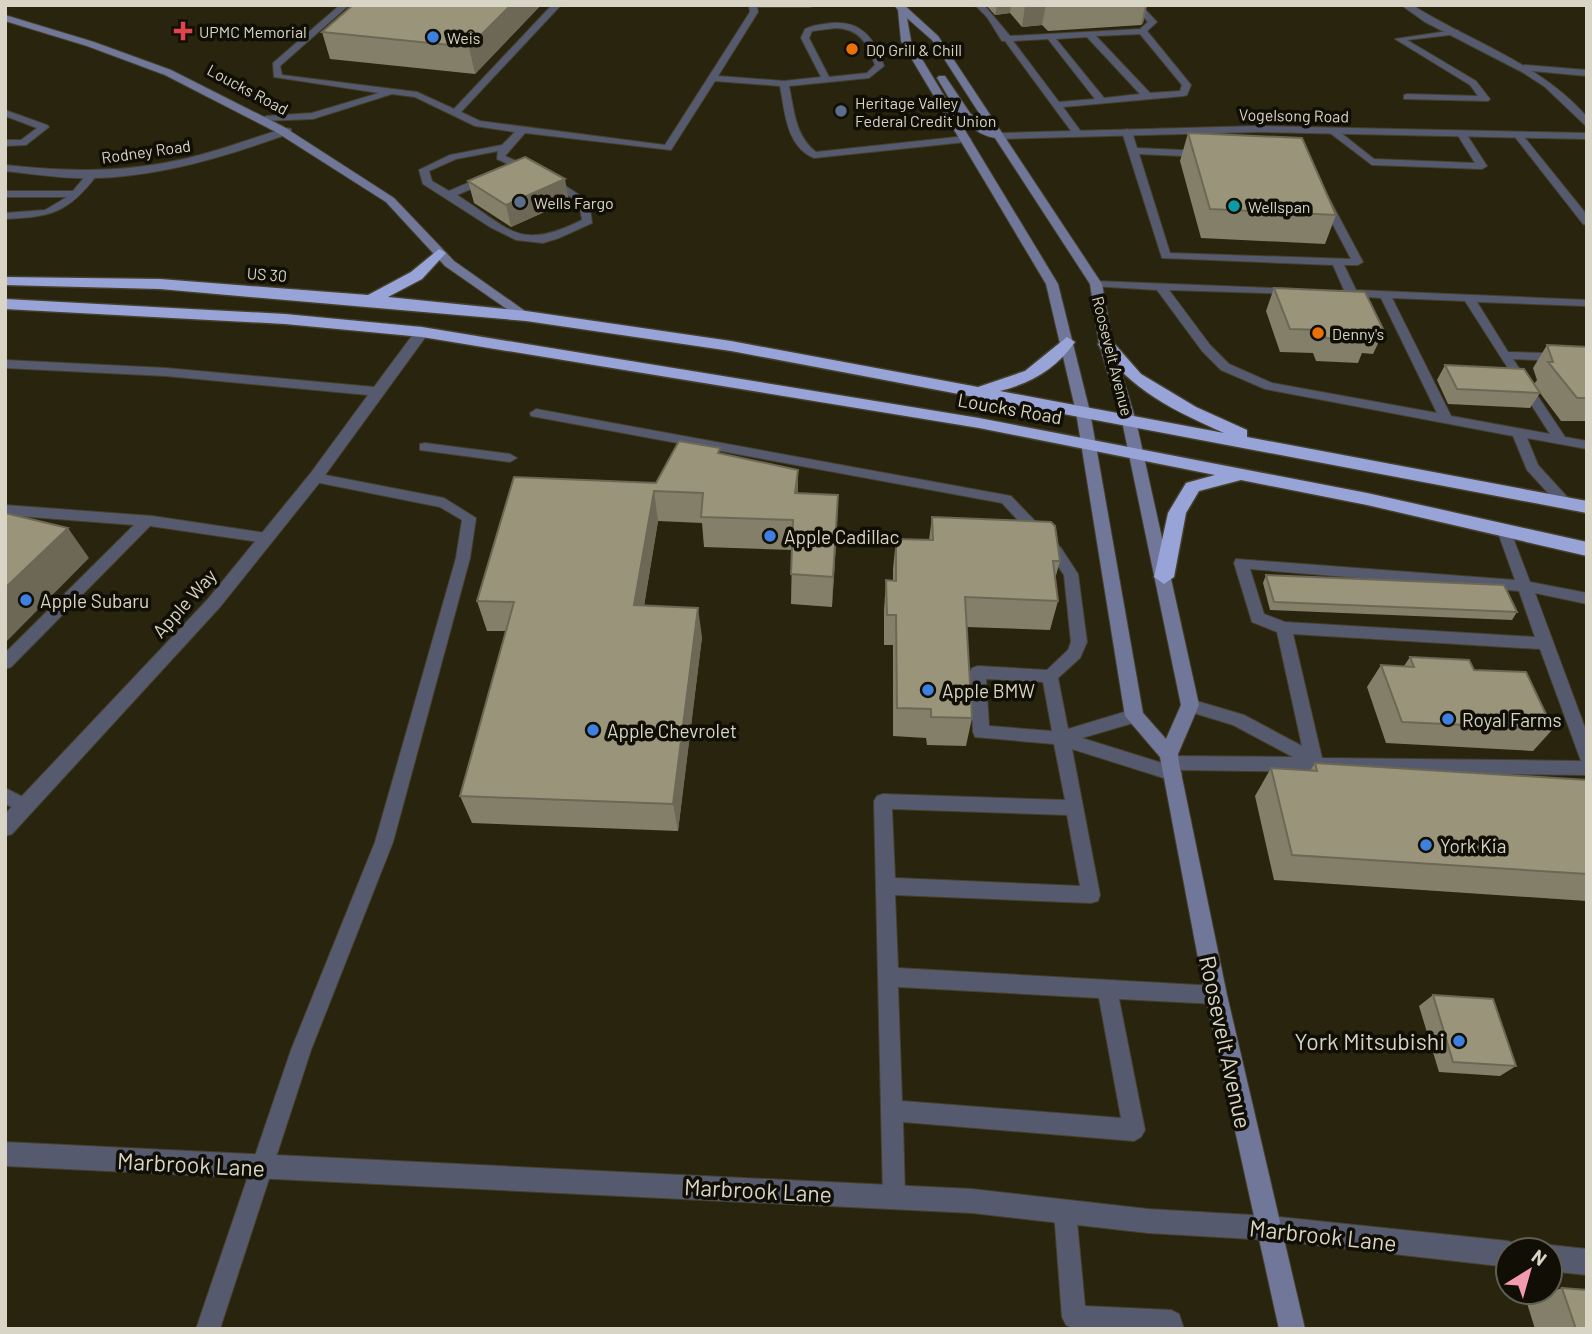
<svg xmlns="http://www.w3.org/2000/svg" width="1592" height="1334" font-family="Barlow,sans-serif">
  <rect width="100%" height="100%" fill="#29240d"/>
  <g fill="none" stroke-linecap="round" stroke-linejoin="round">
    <defs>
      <path id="lane" d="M340,5h9l-69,61 2,9 135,17 37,17 98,-104h9l-100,107 19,9 185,24 85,-133 -1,-7h65l-4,2h-53l1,5 -40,64 66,5 37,-4 -20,-39 4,-9c8,-4 18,-5 27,-6 31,-2 43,17 52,43l-15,12 -80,8c5,24 6,50 27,66l150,-16 5,3 -5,3 -152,16c-28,-12 -29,-46 -34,-72l-65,-5 -44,69 -146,-17 -20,23 28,12v4h-8l-28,-13 1,-8 -42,8 -27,12 3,10 17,10 35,-15h8v4l-35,15c54,34 61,57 125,25l-3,-18 -34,-20v-4h8l36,23 3,22 -33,15 -16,5 -27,-3 -26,-13 -67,-43 -4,-14 31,-15 52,-10 13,-13 -40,-6 -60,-29 -23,-3 -79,25 -50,2 -2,-2 5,-3 46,-3 67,-20 -105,-16 -1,-14zM836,28c24,1 32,16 39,37l-8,8 -38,4 -20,-39 3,-7z
        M975,5h9l26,31 130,-7 8,-7 -16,-17h9l16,17 -10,9 44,54 -4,10 -3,1 -121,11 19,26 -8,2 -69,-94h-3l-15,-24zM1140,34l42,51 -2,6 -30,2 -54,-57zM1087,37l53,57 -36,4 -48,-59zM1048,39l47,60 -36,3 -46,-61z
        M1455,30h3v4l-51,6 69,41 14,18 -2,2 -84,-2v-4l3,-1 71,2 -8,-11 -75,-46z
        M1525,65l62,5v6l-65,-6v-4z
        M5,110l42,15 2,2 -23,18 -21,1v-6h16l16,-12 -32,-12z
        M1127,129l5,3 5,16 67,3 5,3 -5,3 -65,-3 31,99 181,6 -31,-59 5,-3 5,3 33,62 -5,3h-14l12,25 231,10v6l-110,-4 31,50 79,2v8l-74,-3 52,78 22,4v8l-60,-11 11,27 32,35 2,3 -2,3h-10l-33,-36 -14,-34 -248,-47 -44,-19 -19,-19 -45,-61 -65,-4v-4l4,-1 202,8 2,2 -6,3 -125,-4 41,55 19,19 43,19 165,30 -56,-115 -41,-3v-4l4,-1 -11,-25 -171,-7 -40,-126zM1392,298l73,3 85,133 -99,-18z
        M1330,129h6l38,30 101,4 -18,-29 5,-3 3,1 22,34 -5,3 -110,-4 -42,-32z
        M1515,133h6l66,82v10l-4,-1 -68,-87z
        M88,173l9,2c-29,38 -46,42 -92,44v-6l40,-3 22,-13h-62v-6h68z
        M536,409l475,87 50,52 17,26 9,68 -7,16 -22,20 10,51 66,-20 6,2 2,5 -2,5 -58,17 80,25 2,-5 6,-2 123,1 -60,-32 -49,-15 -2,-5 2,-5 6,-1 54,16 58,31 -25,-114 -25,-10 -18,-59 2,-4 279,21 -18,-50 7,-5 5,2 21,55 57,11v11l-52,-11 52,140v42l-407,-5 2,4 -3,5 -6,2 -101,-32 28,146 -2,6 -7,2 -196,-8 3,73 318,18 7,2 3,7 -3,7 -7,2 -97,-5 26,131 -4,7 -7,4 -231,-19 2,75 -3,8 -8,3 -8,-3 -3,-8 -9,-396 3,-5 6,-2 182,6 -11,-56 -79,-7 -2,-5 -3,-60 2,-4 6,-2 69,4 21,-20 3,-8 -7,-67 -13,-19 -49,-53 -471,-87 -1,-3zM1250,569l269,22 16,46 -250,-15 -21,-8zM1293,634l247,15 41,112 -259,-3zM986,679l57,3 9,49 -63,-5zM892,809l175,6 13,71 -185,-8zM898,987l201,11 22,120 -219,-17z
        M425,443l85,11 7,4 -7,4 -90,-12v-6z
        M315,473l129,25 32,20 -6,40 -77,284 -82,208 -91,279h-24l95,-279 84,-208 81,-284 6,-38 -22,-13 -130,-26 -2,-3 2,-3z
        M5,505l147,11 114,17 7,5 -7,5 -116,-17 -139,141 -6,2v-16l129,-128 -129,-10z
        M5,788l24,12 3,5 -3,5 -6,2 -18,-8z
        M1065,1200l8,3 3,8 9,95 86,4 8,4 5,15h-109l-9,-4 -4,-8 -8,-106 3,-8z"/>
      <path id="street" d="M1401,5h11c59,37 128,58 175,112v10l-42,-40 -23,-15 -97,-50z
        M1258,126l329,7v6l-329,-7 -257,7 -5,-3 5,-3z
        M287,128l4,1v4c-64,23 -131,44 -200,45 -28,1 -57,-4 -86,-7v-6c63,7 121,8 183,-7 34,-8 66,-21 99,-30z
        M422,328l5,1v6l-107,147 -100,125 -208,227 -7,2v-22l203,-215 102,-125 58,-79 -202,-19 -161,-8v-8l161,8 208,19 43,-58z
        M5,1142l967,47 176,20 121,7 239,25 9,4 2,5h-11v17l-239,-27 -121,-7 -176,-20 -967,-47z
        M1550,1245l37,4v26l-37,-4v-21h-9z"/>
      <path id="secondary" d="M894,5h10l34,31 164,248 11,60 23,77 63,284 -21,49 1,9 48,232 78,334h-26l-74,-334 -45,-238 -35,-41 -49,-304 -30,-128 -145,-243 -3,-31zM907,18l25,22 58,90 -20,-17 -25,-37h-6l-2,2c15,24 28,55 58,60l95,146 9,60 23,77 59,284 -15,34 -23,-26 -53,-301 -32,-128 -147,-243z
        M5,15l89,27 77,28 113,57 110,71 60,63 78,55 -6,4 -5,-1 -76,-53 -59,-64 -110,-70 -111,-57 -78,-29 -82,-25z"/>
      <path id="highway" d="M439,249l7,4 -24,26 -34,18 138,14 205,30 247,46 47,-16 42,-34 8,5c-19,27 -44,41 -75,49l224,42c-51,-23 -92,-42 -126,-89l8,-5 6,2 29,33 55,33 51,23v7l340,64v12l-856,-162 -205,-30 -366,-32 -155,-4v-8l155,2 208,16 43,-23z
        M5,299l280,15 137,13 557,91 388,75 220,49v14l-220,-51 -126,-25 -42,11 -13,22 -12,64 -10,7 -10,-7 14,-64 18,-30 29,-8 -236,-47 -557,-91 -137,-13 -280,-15z"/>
    </defs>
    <use href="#lane" stroke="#45402b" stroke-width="2"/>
    <use href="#street" stroke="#45402b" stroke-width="2"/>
    <use href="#secondary" stroke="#45402b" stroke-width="2"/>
    <use href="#highway" stroke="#45402b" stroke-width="3"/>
    <use href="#lane" fill="#555a6f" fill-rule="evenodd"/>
    <use href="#street" fill="#555a6f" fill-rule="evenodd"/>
    <use href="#secondary" fill="#707799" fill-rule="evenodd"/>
    <use href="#highway" fill="#98a3d7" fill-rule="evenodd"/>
  </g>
  <path fill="#847f69" d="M353,5h188l-66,69 -145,-15 -8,-27z
    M986,5h161l-4,18 -2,2 -93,6 -6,-6 -20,2 -12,-14 -15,2z
    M1188,133l148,82 -11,29 -124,-6 -21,-77z
    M468,181l101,20 -58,26 -37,-24z
    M1274,288l110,43 -11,23 -11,-1 -4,10 -42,-2 -3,-8 -33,-1 -14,-41z
    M1547,345l40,2v74h-26l-21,-28 -10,15 -82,-4 -11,-24 8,-15 89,19 3,-4 -4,-12z
    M720,454l78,16v23l39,32 -5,82 -41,-3 1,-54 -88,-3 -2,-24 -44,-2 -14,85 58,31 -24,194 -206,-8 -12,-27 46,-165h-19l-10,-30 179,-118z
    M932,517l128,44 -5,18 3,22 -8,29 -83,-3 5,91 -6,28 -39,-1 -1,-7 -33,-2v-91h-9v-35l2,-30 7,1v-12l3,-30 33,1z
    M1266,575l251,37 -5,8 -242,-10 -7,-27z
    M1410,657l64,13 79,59 -20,22 -147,-8 -19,-56 14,-22 23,1z
    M1315,763l272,17v121l-313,-21 -19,-84 16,-28 39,3z
    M1433,995l83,71 -16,10 -61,-4 -20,-66z
    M1562,1288l25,41h-52l-9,-29z"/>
  <path fill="#6c6855" d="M511,5h30l-66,69 -6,-27z
    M997,5h14l-1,8 -15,2z
    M1025,5h21l-4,20 -20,2z
    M1145,5h2l-4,18 -2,2z
    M565,179l4,22 -58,26 -5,-22z
    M798,470v30l-3,-7z
    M654,491l4,30 -19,114 -5,-30z
    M838,495l-1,30 -5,82 1,-30z
    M68,528l21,30 -84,85v-55z
    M698,608l4,29 -24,194 -5,-27z"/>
  <path fill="#9a947a" stroke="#6c6855" stroke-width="2" d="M353,5h158l-42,42 -147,-15z
    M1188,133l114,5 34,77 -126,-6z
    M525,157l40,22 -59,26 -38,-24z
    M1274,288l91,4 19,39 -20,-1 4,10 -42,-2 -3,-8 -33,-1z
    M1547,345l40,2v51h-10l-29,-36h5z
    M1445,365l79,4 16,24 -83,-4z
    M679,441l41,7 -2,5 80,17 -3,23 43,2 -5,82 -42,-3 2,-54 -92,-3 2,-24 -49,-2 -20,114 64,3 -25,196 -213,-8 54,-194 -37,-1 37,-124 142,6z
    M5,513l63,15 -63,60z
    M932,517l119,5 4,4 5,35h-7l5,40 -93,-4 7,121 -41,-1v-8l-34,-1 -1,-93h-9l-1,-35 10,1v-42l37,1z
    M1266,575l238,10 13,27 -243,-10z
    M1410,657l59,3 5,10 52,2 27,57 -151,-7 -21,-57 33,2z
    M1315,763l272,17v94l-295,-19 -21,-87 46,3z
    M1433,995l60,4 23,67 -63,-4z
    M1562,1288l25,2v39h-11z"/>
  <path fill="#e0444e" stroke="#100e05" stroke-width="2.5" d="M179.5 20.5h7v7h7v7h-7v7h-7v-7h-7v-7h7z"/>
  <g fill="#3f7fe0" stroke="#100e05" stroke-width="2.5">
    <circle cx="433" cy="37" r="7"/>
    <circle cx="770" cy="536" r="7"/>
    <circle cx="26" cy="600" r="7"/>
    <circle cx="928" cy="690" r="7"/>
    <circle cx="1448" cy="719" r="7"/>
    <circle cx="593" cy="730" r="7"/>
    <circle cx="1426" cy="845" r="7"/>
    <circle cx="1459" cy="1041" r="7"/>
  </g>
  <g fill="#e8710a" stroke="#100e05" stroke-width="2.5">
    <circle cx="852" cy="49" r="7"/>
    <circle cx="1318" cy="333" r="7"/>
  </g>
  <g fill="#5c6f8a" stroke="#100e05" stroke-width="2.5">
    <circle cx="841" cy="111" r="7"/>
    <circle cx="520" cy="202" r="7"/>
  </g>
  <circle fill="#0f9aa8" stroke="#100e05" stroke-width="2.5" cx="1234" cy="206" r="7"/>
  <g text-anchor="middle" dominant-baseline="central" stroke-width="7" stroke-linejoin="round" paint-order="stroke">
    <g font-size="16" fill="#d8d5c7" stroke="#100e05" text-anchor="start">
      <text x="199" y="31">UPMC Memorial</text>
      <text x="447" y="37">Weis</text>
      <text x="866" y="49">DQ Grill &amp; Chill</text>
      <text x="855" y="102">Heritage Valley<tspan x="855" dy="18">Federal Credit Union</tspan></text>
      <text x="534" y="202">Wells Fargo</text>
      <text x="1248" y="206">Wellspan</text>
      <text x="1332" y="333">Denny's</text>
    </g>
    <g font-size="16" fill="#d8d5c7" stroke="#100e05">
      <text transform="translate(248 89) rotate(28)">Loucks Road</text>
      <text transform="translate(1294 115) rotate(1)">Vogelsong Road</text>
      <text transform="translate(146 151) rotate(-8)">Rodney Road</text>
      <text transform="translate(267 274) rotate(4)">US 30</text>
      <text transform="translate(1113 356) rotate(76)">Roosevelt Avenue</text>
    </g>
    <g font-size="19" fill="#d8d5c7" stroke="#100e05">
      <text transform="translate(1010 408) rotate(10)">Loucks Road</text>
      <text transform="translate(184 603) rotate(-48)">Apple Way</text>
    </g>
    <g font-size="19" fill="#d8d5c7" stroke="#100e05" text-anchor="start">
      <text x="784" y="536">Apple Cadillac</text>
      <text x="40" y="600">Apple Subaru</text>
      <text x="942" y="690">Apple BMW</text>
      <text x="1462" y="719">Royal Farms</text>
      <text x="607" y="730">Apple Chevrolet</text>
      <text x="1440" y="845">York Kia</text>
    </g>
    <g font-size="23" fill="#d8d5c7" stroke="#100e05" text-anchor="end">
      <text x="1445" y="1041">York Mitsubishi</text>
    </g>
    <g font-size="23" fill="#d8d5c7" stroke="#100e05">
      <text transform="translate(1226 1042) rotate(78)">Roosevelt Avenue</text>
      <text transform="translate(191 1164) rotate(3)">Marbrook Lane</text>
      <text transform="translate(758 1190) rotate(3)">Marbrook Lane</text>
      <text transform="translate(1323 1235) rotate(6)">Marbrook Lane</text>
    </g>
  </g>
  <rect width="1592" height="1334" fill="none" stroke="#d8d5c7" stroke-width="14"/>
  <g transform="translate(1529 1271) rotate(37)"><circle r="33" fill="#100e05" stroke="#605e53" stroke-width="2"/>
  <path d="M0-5L12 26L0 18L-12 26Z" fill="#f19ab0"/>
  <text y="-10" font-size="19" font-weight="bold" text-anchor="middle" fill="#d8d5c7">N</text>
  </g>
</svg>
